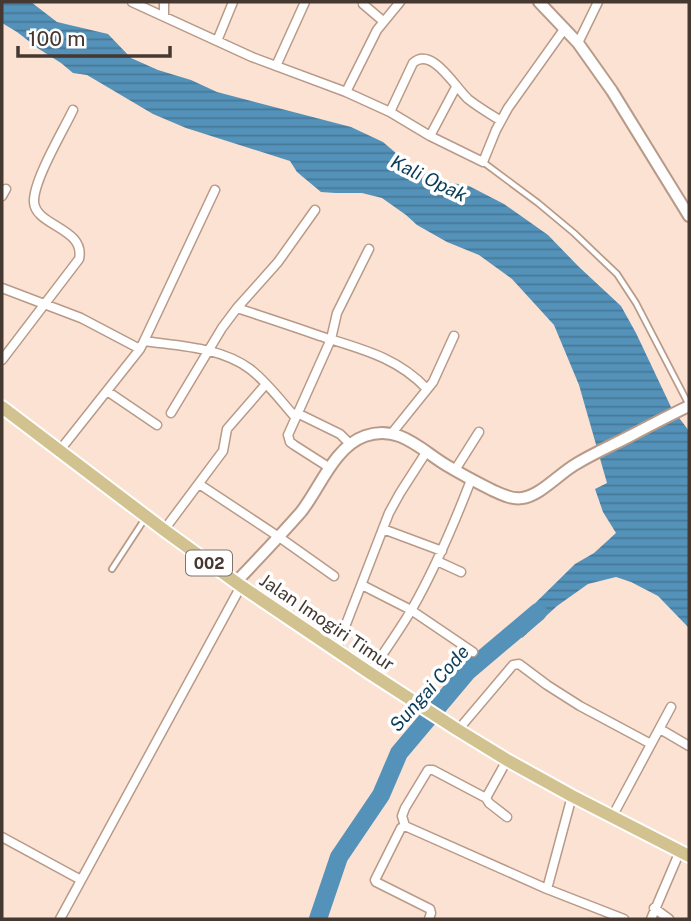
<svg xmlns="http://www.w3.org/2000/svg" width="691" height="921" font-family="'Public Sans',sans-serif">
  <defs>
    <pattern id="water-rules" width="6" height="5" patternUnits="userSpaceOnUse" patternTransform="scale(1.75)"><rect width="6" height="5" fill="#5492ba"/><path d="M0 2.5h6" fill="none" stroke="#477898"/></pattern>
  </defs>
  <rect width="100%" height="100%" fill="#fce2d3"/>
  <path fill="url(#water-rules)" d="M2,2h29l26,20 51,12 23,24 27,12 33,10 26,12 134,35 32,15 21,18 31,20 34,6 35,18 44,31 30,31 43,40 15,27 35,74 18,24v197l-31,-32 -27,-14 -15,-5 -28,7 -31,22 -35,32 -4,-18 57,-56 19,-11 22,-20 -13,-21 -8,-23 12,-6 -28,-98 -25,-60 -42,-46 -33,-24 -32,-13 -30,-17 -11,-10 -24,-17 -20,-5h-27l-14,-1 -24,-20 -7,-11 -104,-33 -33,-14 -66,-39 -14,-2 -12,-10 -22,-14 -22,-17 -15,-9z"/>
  <g fill="none" stroke-linecap="round" stroke-linejoin="round">
    <path stroke="#5492ba" stroke-width="18" d="M318,919l21,-62 42,-62 18,-42 69,-82 70,-59"/>
    <defs>
      <path id="service" d="M483,162l55,41 36,30 43,41 19,29 53,102
        M112,569l34,-52"/>
      <path id="minor" d="M132,2l120,55 94,35 44,20 40,24 53,26 13,-32 12,-22 57,-80
        M363,4l20,17
        M164,16v-14
        M217,41l16,-39
        M578,43l20,-41
        M276,66l29,-64
        M346,92l31,-62 23,-28
        M390,112l23,-49c19,-17 42,24 55,36 10,8 22,15 33,22
        M430,136l26,-49
        M2,196l4,-7
        M2,288l79,30 59,31
        M237,308c27,9 55,18 83,28 41,13 77,21 107,53
        M144,341l71,-151
        M2,360l77,-101c7,-31 -44,-33 -45,-57 -1,-21 29,-71 39,-92
        M107,391l50,34
        M171,413l51,-85 15,-20 41,-46 37,-52
        M297,413l43,21 10,10
        M392,433l41,-51 21,-46
        M60,450l80,-101 4,-8c35,5 76,6 106,28 17,13 31,32 45,48
        M330,468l-36,-23 -4,-3 -2,-7 43,-96 6,-26 32,-64
        M455,470l24,-38
        M199,484l80,53 55,39
        M383,529l59,22
        M164,530l59,-79 4,-22 39,-45
        M437,561l24,11
        M362,585l49,25 62,42
        M336,650l53,-137 11,-20 27,-42
        M370,673c14,-21 29,-42 42,-64 24,-42 42,-85 59,-129
        M660,729l29,17
        M458,730l55,-65 6,-1 28,21 33,21 71,38
        M486,798l3,5 18,14
        M612,817l59,-110
        M405,826l142,63 25,-93
        M405,826l-3,-10 3,-8 23,-38h5l53,28 21,-38
        M405,826l-4,2 -26,52 1,2 54,27 1,4 -2,6
        M2,837l79,43
        M547,889l77,30
        M654,908l15,11
        M60,919l181,-333
        M651,919l29,-68"/>
      <path id="tertiary" d="M539,2l39,41 34,48 77,125
        M236,582c22,-23 44,-46 65,-70 19,-24 33,-65 64,-76 33,-12 55,13 81,29 15,9 30,17 46,25 9,4 20,10 30,8 18,-2 38,-25 54,-34 18,-11 37,-19 56,-29 19,-10 38,-20 57,-29"/>
      <path id="primary" d="M2,407l162,123 77,56 129,87 88,57 49,30 65,36 117,60"/>
    </defs>
    <use href="#service" stroke="#b89a88" stroke-width="8"/>
    <use href="#minor" stroke="#b89a88" stroke-width="11"/>
    <use href="#tertiary" stroke="#b89a88" stroke-width="14"/>
    <use href="#primary" stroke="#fff" stroke-width="16"/>
    <use href="#service" stroke="#fff" stroke-width="4.5"/>
    <use href="#minor" stroke="#fff" stroke-width="8"/>
    <use href="#tertiary" stroke="#fff" stroke-width="10"/>
    <use href="#primary" stroke="#d2c290" stroke-width="12"/>
  </g>
  <g text-anchor="middle" dominant-baseline="central" stroke-width="7" stroke-linejoin="round" paint-order="stroke">
    <rect fill="#fff" stroke="#7d746f" stroke-width="2" x="186" y="550.5" width="46" height="25" rx="5"/>
    <g font-size="16" font-weight="bold" fill="#453831">
      <text x="209" y="563">002</text>
    </g>
    <g font-size="18" fill="#453831" stroke="#fff">
      <text transform="translate(327 622) rotate(34)">Jalan Imogiri Timur</text>
    </g>
    <g font-size="19" font-style="italic" fill="#093d59" stroke="#fff">
      <text transform="translate(429 178) rotate(26)">Kali Opak</text>
      <text transform="translate(429 688) rotate(-48)">Sungai Code</text>
    </g>
  </g>
  <rect width="691" height="921" fill="none" stroke="#453831" stroke-width="7"/>
  <path d="M18 46v10h152v-10" fill="none" stroke="#453831" stroke-width="3.5"/>
  <text x="28" y="46" font-size="21" fill="#453831" stroke="#ffffff" stroke-width="5" paint-order="stroke">100 m</text>
</svg>
